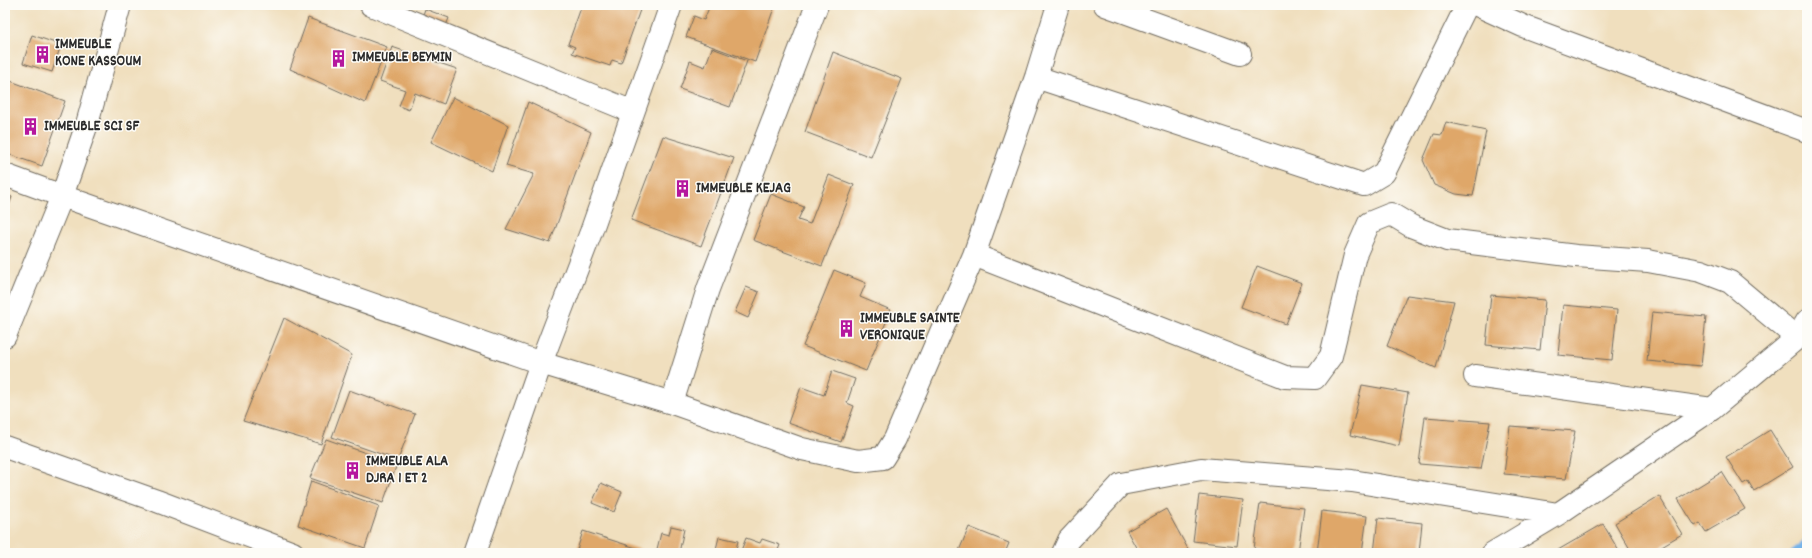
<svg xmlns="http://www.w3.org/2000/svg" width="1812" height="558" font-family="Dekko,sans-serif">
  <rect width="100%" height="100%" fill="#fdfcf7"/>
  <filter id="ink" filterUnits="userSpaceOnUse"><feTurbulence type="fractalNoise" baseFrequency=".025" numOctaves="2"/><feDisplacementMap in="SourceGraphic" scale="8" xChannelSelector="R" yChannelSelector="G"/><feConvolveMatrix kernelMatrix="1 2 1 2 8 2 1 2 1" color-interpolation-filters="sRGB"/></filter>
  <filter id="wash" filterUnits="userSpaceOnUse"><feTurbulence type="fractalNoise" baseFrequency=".012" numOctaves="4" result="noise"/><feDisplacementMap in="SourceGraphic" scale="16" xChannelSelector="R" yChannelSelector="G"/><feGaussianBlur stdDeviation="0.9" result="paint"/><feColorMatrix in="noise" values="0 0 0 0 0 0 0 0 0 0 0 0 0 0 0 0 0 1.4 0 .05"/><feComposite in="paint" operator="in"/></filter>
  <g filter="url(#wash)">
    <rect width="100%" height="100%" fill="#f0dfbe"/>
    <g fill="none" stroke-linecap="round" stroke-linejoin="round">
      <path stroke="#76b4e9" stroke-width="8" d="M1793,553l14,-10"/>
    </g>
    <g id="blocks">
      <path fill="#dfa769" d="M582,5h43l15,5 -19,53 -9,-3 -2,6 -38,-13 3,-6 -7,-3z
        M710,5h65l-20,57 -69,-25 8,-21 10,4z
        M425,9l24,9 -5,13 -24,-8z
        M308,18l79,29 -22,56 -75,-34z
        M32,35l29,10 -9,27 -29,-9z
        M392,47l65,22 -13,35 -29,-11 -6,17 -10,-4 6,-16 -25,-9z
        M712,48l35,13 -17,46 -50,-18 10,-28 15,6z
        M833,52l69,27 -31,78 -66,-25z
        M5,79l60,22 -23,65 -37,-13z
        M453,97l55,28 -16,46 -61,-29z
        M528,102l63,30 -41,111 -44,-14 28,-55 -28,-8z
        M1446,122l40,9 -13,65 -17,-2 -22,-9 -11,-25 11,-26 8,1z
        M663,136l71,22 -33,88 -70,-26z
        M829,175l25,10 -32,81 -69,-26 18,-46 33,13 -6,13 12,4z
        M5,194l7,3 -5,14 -2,-1z
        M1257,266l45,17 -16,41 -45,-17z
        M834,270l32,13 -6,14 31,13 -25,61 -63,-25z
        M746,287l13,5 -11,26 -13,-6z
        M1407,295l47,6 -18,67 -49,-22z
        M1491,295l54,5 -5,50 -54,-5z
        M1563,305l54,5 -5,50 -54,-5z
        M1652,312l54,5 -5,49 -54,-5z
        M284,318l68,37 -31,89 -78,-23z
        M832,371l23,8 -8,24 7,3 -13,36 -53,-19 13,-36 23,8z
        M1362,385l46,8 -9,53 -49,-11z
        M349,390l66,24 -17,46 -66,-23z
        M1425,417l65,5 -9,47 -62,-5z
        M1510,426l65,5 -9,48 -62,-5z
        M1770,430l23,37 -39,24 -6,-10 -5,3 -17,-27z
        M326,439l71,25 -14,39 -73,-25z
        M1722,472l23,37 -39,23 -6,-9 -5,3 -17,-27z
        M311,481l68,25 -14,42 -67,-23z
        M601,483l21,9 -8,20 -22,-9z
        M1199,495l44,5 -6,46 -44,-5z
        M1659,496l23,38 -32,19h-10l-3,-5 -6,3 -16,-28z
        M1260,503l44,5 -6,45 -44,-4z
        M1166,509l22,40 -6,4h-43l-12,-22z
        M1322,511l45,5 -5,37h-45z
        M1378,518l44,5 -3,30h-45z
        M1603,524l17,29h-60l-2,-3z
        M671,526l13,3 -5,24h-23l5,-20 8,2z
        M969,527l40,16 -4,10h-47z
        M583,531l69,22h-76z
        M719,537l19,4 -3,12h-20z
        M746,538l14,5 2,-4 18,6 -2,5 8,3h-46z"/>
    </g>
  </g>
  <g filter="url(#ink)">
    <use href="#blocks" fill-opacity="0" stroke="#706a5e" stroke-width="1"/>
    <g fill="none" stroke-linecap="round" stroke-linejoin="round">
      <defs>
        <path id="street" d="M371,5l262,107
          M1105,5l135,49
          M1477,5l46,21 284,105
          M1036,77l328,108 20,-12 83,-168
          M5,175l57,21 479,167 131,40 130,46 56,12 25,-3 12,-19 79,-184 62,-178 22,-72
          M974,255l311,122 30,1 16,-22 24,-101 14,-32 22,-9 20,12 36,14 129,16 72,5 53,10 29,11 67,56
          M5,336l57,-140 25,-72 33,-119
          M1475,376l237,33
          M672,403l36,-114 109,-284
          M5,447l152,54 136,52
          M475,553l66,-190 50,-131 80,-227
          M1063,553l6,-13 52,-56 80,-15 151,12 206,33
          M1493,553l65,-39 154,-105 85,-71 10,-17"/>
      </defs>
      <use href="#street" stroke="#706a5e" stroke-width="24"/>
      <use href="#street" stroke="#fff" stroke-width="22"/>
    </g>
  </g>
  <defs>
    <symbol id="building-bare" viewBox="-9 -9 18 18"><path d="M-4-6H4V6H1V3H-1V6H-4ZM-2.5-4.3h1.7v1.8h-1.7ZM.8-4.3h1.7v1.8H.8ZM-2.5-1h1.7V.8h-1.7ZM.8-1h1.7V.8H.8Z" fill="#b5179e" stroke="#fdfcf7" stroke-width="2.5" paint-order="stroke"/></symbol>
  </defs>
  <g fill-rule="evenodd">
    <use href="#building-bare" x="30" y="42" width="25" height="25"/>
    <use href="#building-bare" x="326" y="46" width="25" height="25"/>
    <use href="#building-bare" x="18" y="114" width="25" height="25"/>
    <use href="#building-bare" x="670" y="176" width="25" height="25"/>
    <use href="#building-bare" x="834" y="316" width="25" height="25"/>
    <use href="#building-bare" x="340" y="458" width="25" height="25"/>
  </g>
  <g text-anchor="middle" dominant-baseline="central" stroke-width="3" stroke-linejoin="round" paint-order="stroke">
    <g font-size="15" font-weight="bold" fill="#2b2b2b" stroke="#fdfcf7" text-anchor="start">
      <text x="55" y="45">IMMEUBLE<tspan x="55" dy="17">KONE KASSOUM</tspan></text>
      <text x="352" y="58">IMMEUBLE BEYMIN</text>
      <text x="44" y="127">IMMEUBLE SCI SF</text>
      <text x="696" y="189">IMMEUBLE KEJAG</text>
      <text x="860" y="319">IMMEUBLE SAINTE<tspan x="860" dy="17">VERONIQUE</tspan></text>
      <text x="366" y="462">IMMEUBLE ALA<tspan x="366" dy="17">DJRA 1 ET 2</tspan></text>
    </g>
  </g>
  <rect width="1812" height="558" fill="none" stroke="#fdfcf7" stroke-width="20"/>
</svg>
